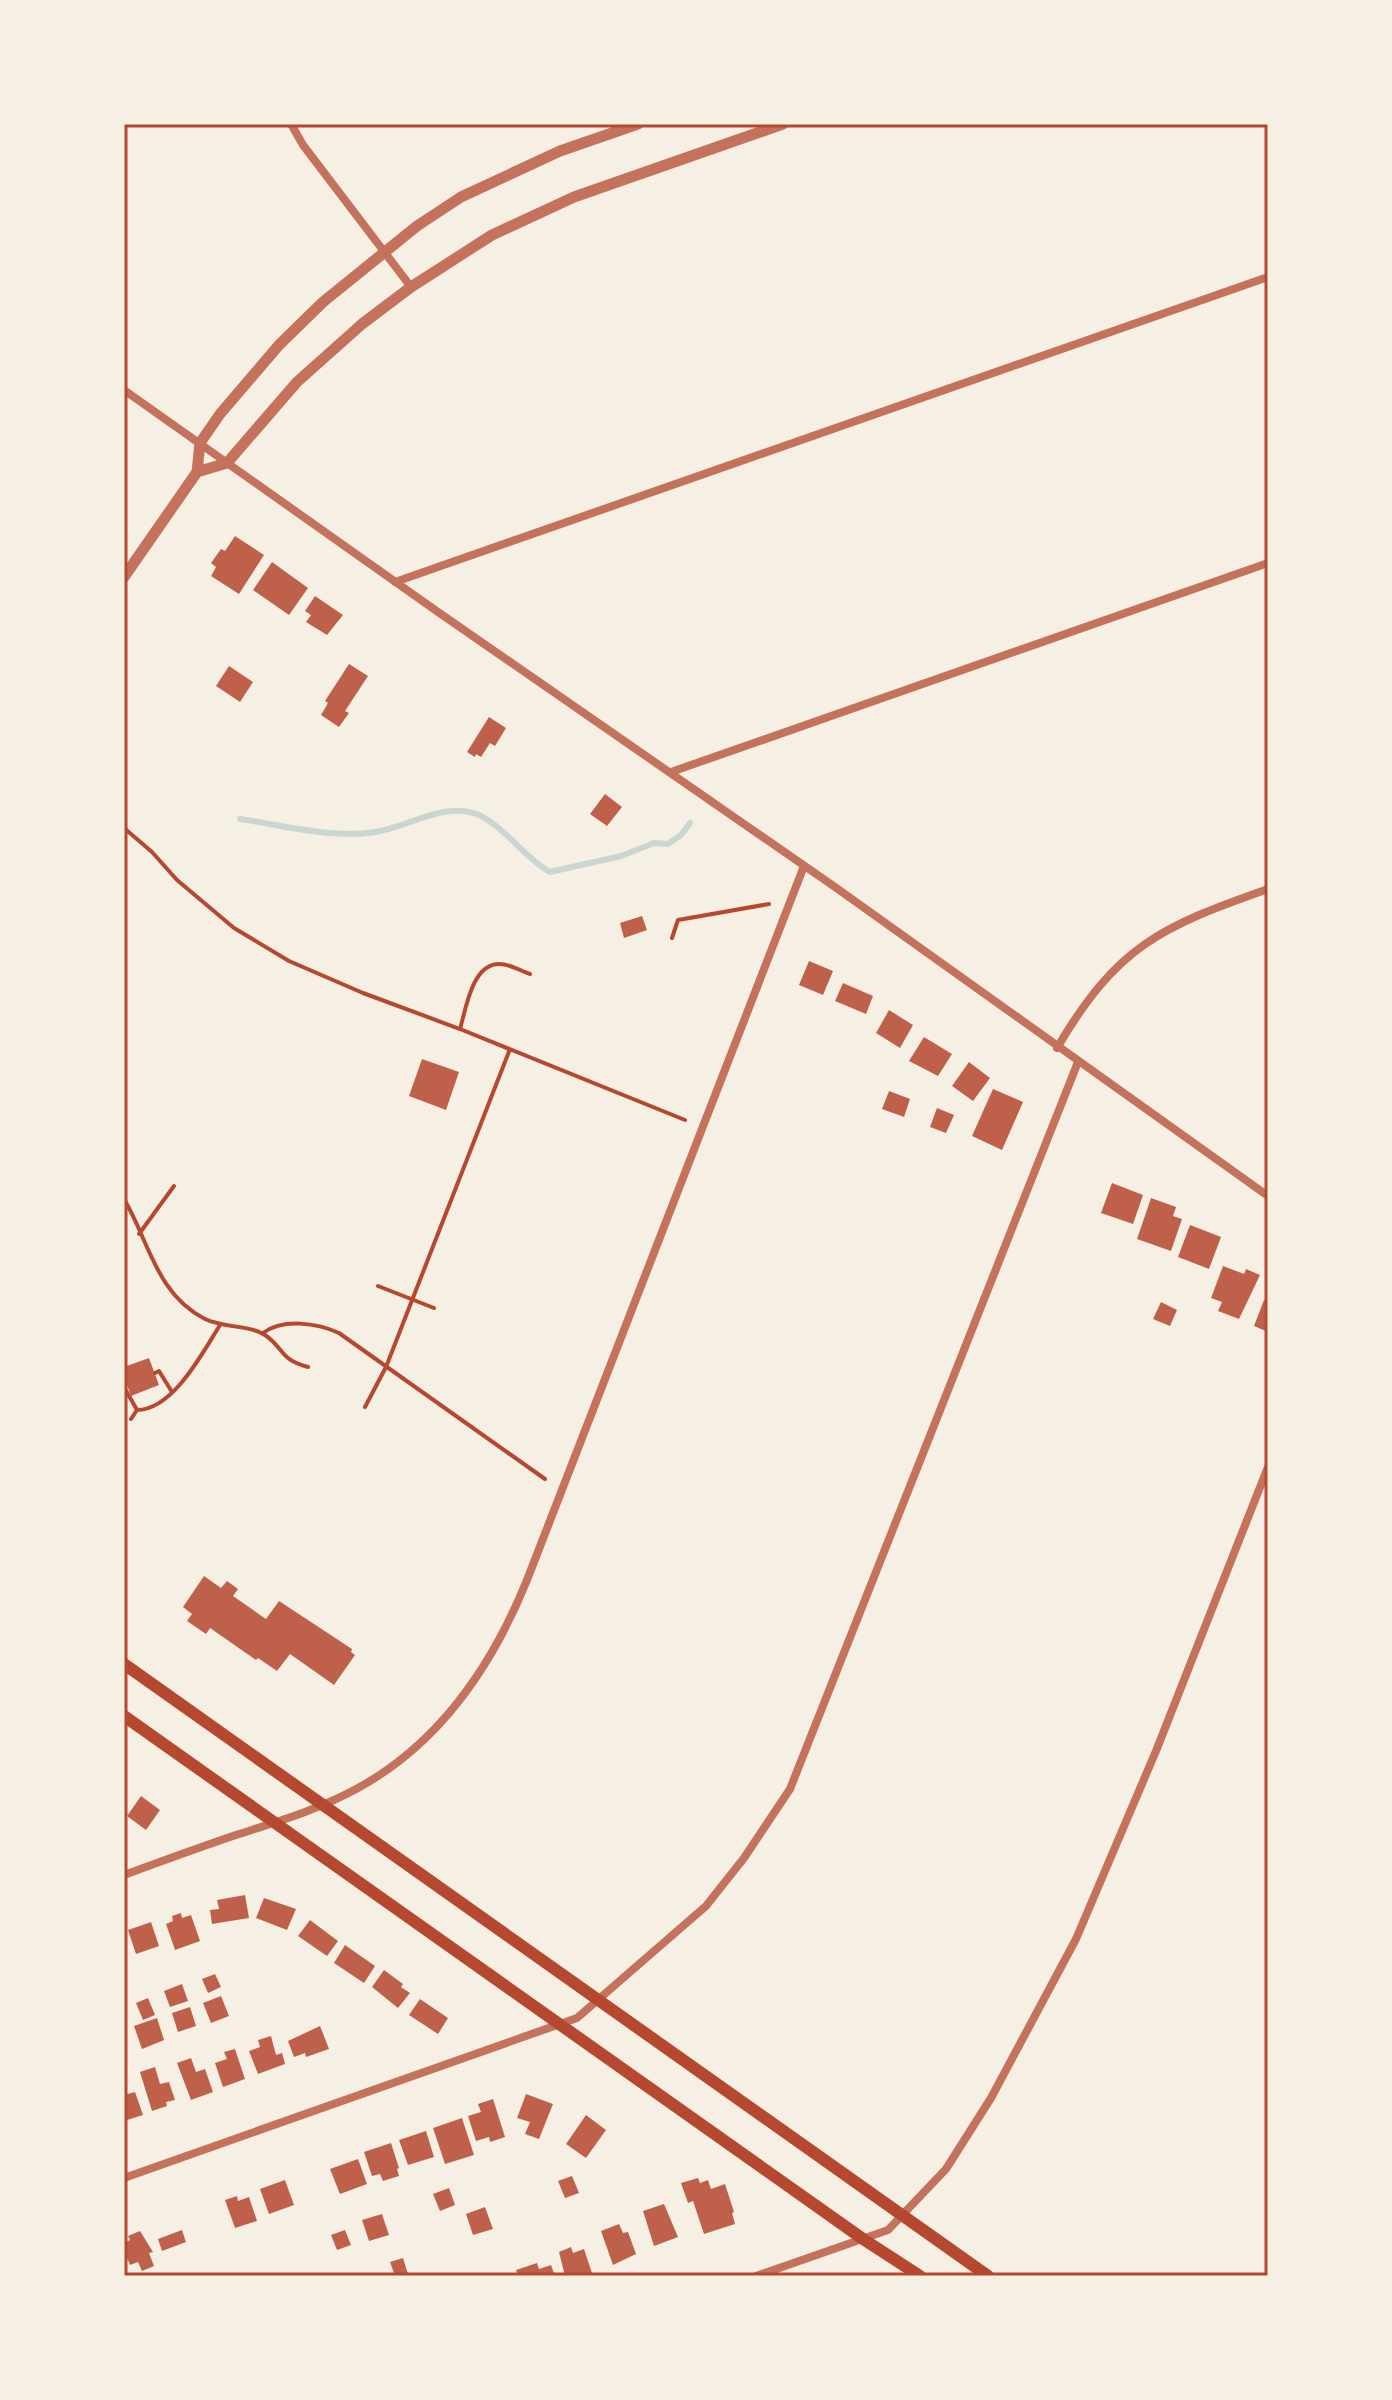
<svg xmlns="http://www.w3.org/2000/svg" width="1392" height="2400" font-family="Arial,sans-serif">
  <rect width="100%" height="100%" fill="#f6efe4"/>
  <g fill="none" stroke-linecap="round" stroke-linejoin="round">
    <path stroke="#c9d6d2" stroke-width="6" d="M240,819c41,6 94,20 135,13 34,-5 74,-34 108,-15 24,13 41,40 67,55l71,-16 33,-13 14,1 13,-9 9,-12"/>
  </g>
  <path fill="#bf614a" d="M235,536l29,19 -25,39 -28,-18 5,-9 -5,-4 10,-14 4,2z
    M272,562l36,26 -19,27 -36,-25z
    M315,596l28,19 -16,20 -21,-13 5,-7 -6,-4z
    M349,664l19,12 -23,35 4,2 -10,14 -18,-12 7,-12 -3,-2z
    M229,666l24,16 -13,20 -24,-16z
    M489,717l17,11 -11,18 -5,-3 -9,14 -5,-3 -1,3 -8,-5z
    M605,794l17,13 -15,19 -17,-12z
    M642,916l5,14 -23,8 -4,-15z
    M809,961l24,10 -10,24 -24,-10z
    M843,983l30,13 -7,18 -31,-13z
    M889,1010l24,15 -13,23 -24,-15z
    M924,1037l28,17 -14,22 -29,-15z
    M422,1059l37,13 -13,38 -37,-14z
    M969,1062l21,16 -17,23 -21,-15z
    M993,1089l30,13 -21,48 -30,-14z
    M889,1091l21,8 -6,18 -22,-8z
    M937,1108l17,7 -8,18 -16,-6z
    M1112,1183l31,12 -10,29 -32,-11z
    M1151,1198l25,9 -3,9 9,3 -11,32 -34,-12z
    M1190,1225l31,12 -12,32 -31,-12z
    M1223,1266l21,8 2,-5 14,6 -21,44 -21,-8 4,-9 -11,-4z
    M1264,1300l4,2v30l-14,-6z
    M1161,1302l16,8 -7,16 -17,-7z
    M149,1358l10,27 -28,11 -7,-19v-10z
    M204,1576l17,12 6,-7 11,8 -5,7 33,23 13,-18 73,48 -1,3 4,3 -21,30 -44,-31 -13,17 -19,-13 -2,2 -46,-32 -4,6 -19,-13 5,-7 -9,-7z
    M141,1796l19,14 -14,20 -19,-14z
    M245,1895l4,23 -37,6 -2,-14 9,-1 -2,-9z
    M264,1898l32,11 -9,21 -31,-12z
    M181,1913l1,5 9,-3 9,26 -25,9 -9,-26 7,-3 -1,-5z
    M310,1920l28,21 -11,15 -29,-20z
    M151,1922l8,24 -23,8 -8,-24z
    M345,1945l30,21 -11,17 -30,-20z
    M384,1970l19,14 -2,3 9,6 -12,15 -26,-21z
    M215,1974l6,13 -13,6 -6,-14z
    M182,1984l6,17 -18,6 -6,-16z
    M221,1996l8,20 -18,7 -8,-20z
    M148,1998l7,17 -12,5 -7,-17z
    M420,1999l28,19 -10,16 -29,-19z
    M190,2007l6,19 -18,6 -6,-19z
    M157,2018l7,22 -22,9 -8,-23z
    M320,2026l9,23 -23,8 -1,-4 -11,4 -6,-16z
    M271,2036l5,19 6,-2 3,11 -27,10 -9,-23 11,-4 -2,-7z
    M235,2049l10,30 -22,8 -8,-24 12,-4 -3,-7z
    M191,2058l5,14 9,-3 8,23 -22,8 -14,-37z
    M155,2067l5,17 9,-2 6,18 -9,2 1,4 -15,5 -12,-39z
    M135,2092l8,23 -19,6v-26z
    M526,2094l27,10 -14,35 -14,-5 5,-12 -13,-4z
    M493,2099l12,38 -15,5 -1,-5 -13,4 -8,-25 13,-4 -3,-8z
    M586,2115l20,15 -20,28 -20,-14z
    M462,2118l12,37 -29,9 -12,-36z
    M426,2131l8,26 -26,8 -9,-25z
    M391,2143l8,25 -2,1 2,7 -16,5 -3,-7 -8,2 -8,-24z
    M358,2159l9,25 -27,10 -10,-25z
    M572,2176l7,17 -14,5 -7,-17z
    M698,2178l2,5 8,-3 3,9 14,-5 9,28 -2,1 3,11 -31,10 -11,-33 -5,2 -7,-20z
    M285,2180l9,25 -25,9 -9,-25z
    M449,2188l6,17 -15,6 -7,-17z
    M237,2196l1,5 11,-4 8,24 -22,7 -10,-28z
    M664,2204l14,33 -24,9 -11,-35z
    M485,2207l8,22 -20,6 -7,-21z
    M382,2214l7,21 -20,6 -7,-21z
    M619,2224l4,9 5,-1 8,22 -23,11 -12,-34z
    M182,2230l4,12 -24,9 -4,-12z
    M345,2230l6,15 -14,5 -6,-15z
    M140,2231l13,21 -4,1 5,13 -12,5 -4,-9 -8,3 -6,-14v-8l6,-3 -2,-4z
    M571,2247l2,6 11,-4 9,27h-28l-6,-24z
    M403,2258l5,16 -13,2 -5,-14z
    M537,2263l2,6 12,-4 4,11h-37l-2,-6z"/>
  <g fill="none" stroke-linecap="round" stroke-linejoin="round">
    <path stroke="#b5482f" stroke-width="4" d="M124,828l28,24 25,28 57,48 55,33 74,32 97,36 225,91
      M672,938l6,-18 91,-16
      M460,1029c6,-20 12,-66 40,-65 10,0 21,7 30,10
      M124,1199c25,42 32,95 81,120 18,9 45,6 60,16 19,13 15,25 43,32
      M139,1234l35,-48
      M378,1286l56,22
      M263,1333c20,-15 54,-10 76,0l206,146
      M155,1373l4,-2 13,21
      M124,1387l13,23
      M365,1407l21,-40 124,-318
      M131,1419l6,-9c36,0 66,-58 83,-85"/>
    <path stroke="#c5725c" stroke-width="8" d="M291,124l12,21 108,142
      M124,390l314,222 397,275 433,309
      M395,582l873,-305
      M671,772l597,-209
      M1057,1048c60,-102 103,-121 211,-159
      M124,1875c38,-14 76,-28 115,-41 40,-13 81,-25 119,-46 82,-45 135,-124 169,-208l277,-714
      M124,2178l453,-160 129,-112 38,-48 46,-69 288,-727
      M756,2276l132,-46 58,-61 45,-71 85,-159 80,-188 112,-284"/>
    <path stroke="#c5725c" stroke-width="11" d="M197,472l30,-9 70,-81 65,-58 49,-37 81,-52 82,-38 209,-73
      M124,577l73,-105 3,-29 20,-29 59,-69 44,-43 94,-76 44,-29 99,-46 78,-27"/>
    <path stroke="#b5482f" stroke-width="12" d="M124,1664l864,612
      M124,1716l739,523 57,37"/>
  </g>
  <rect width="1392" height="2400" fill="none" stroke="#f6efe4" stroke-width="252"/>
  <rect x="126" y="126" width="1140" height="2148" fill="none" stroke="#b5482f" stroke-width="3"/>
</svg>
